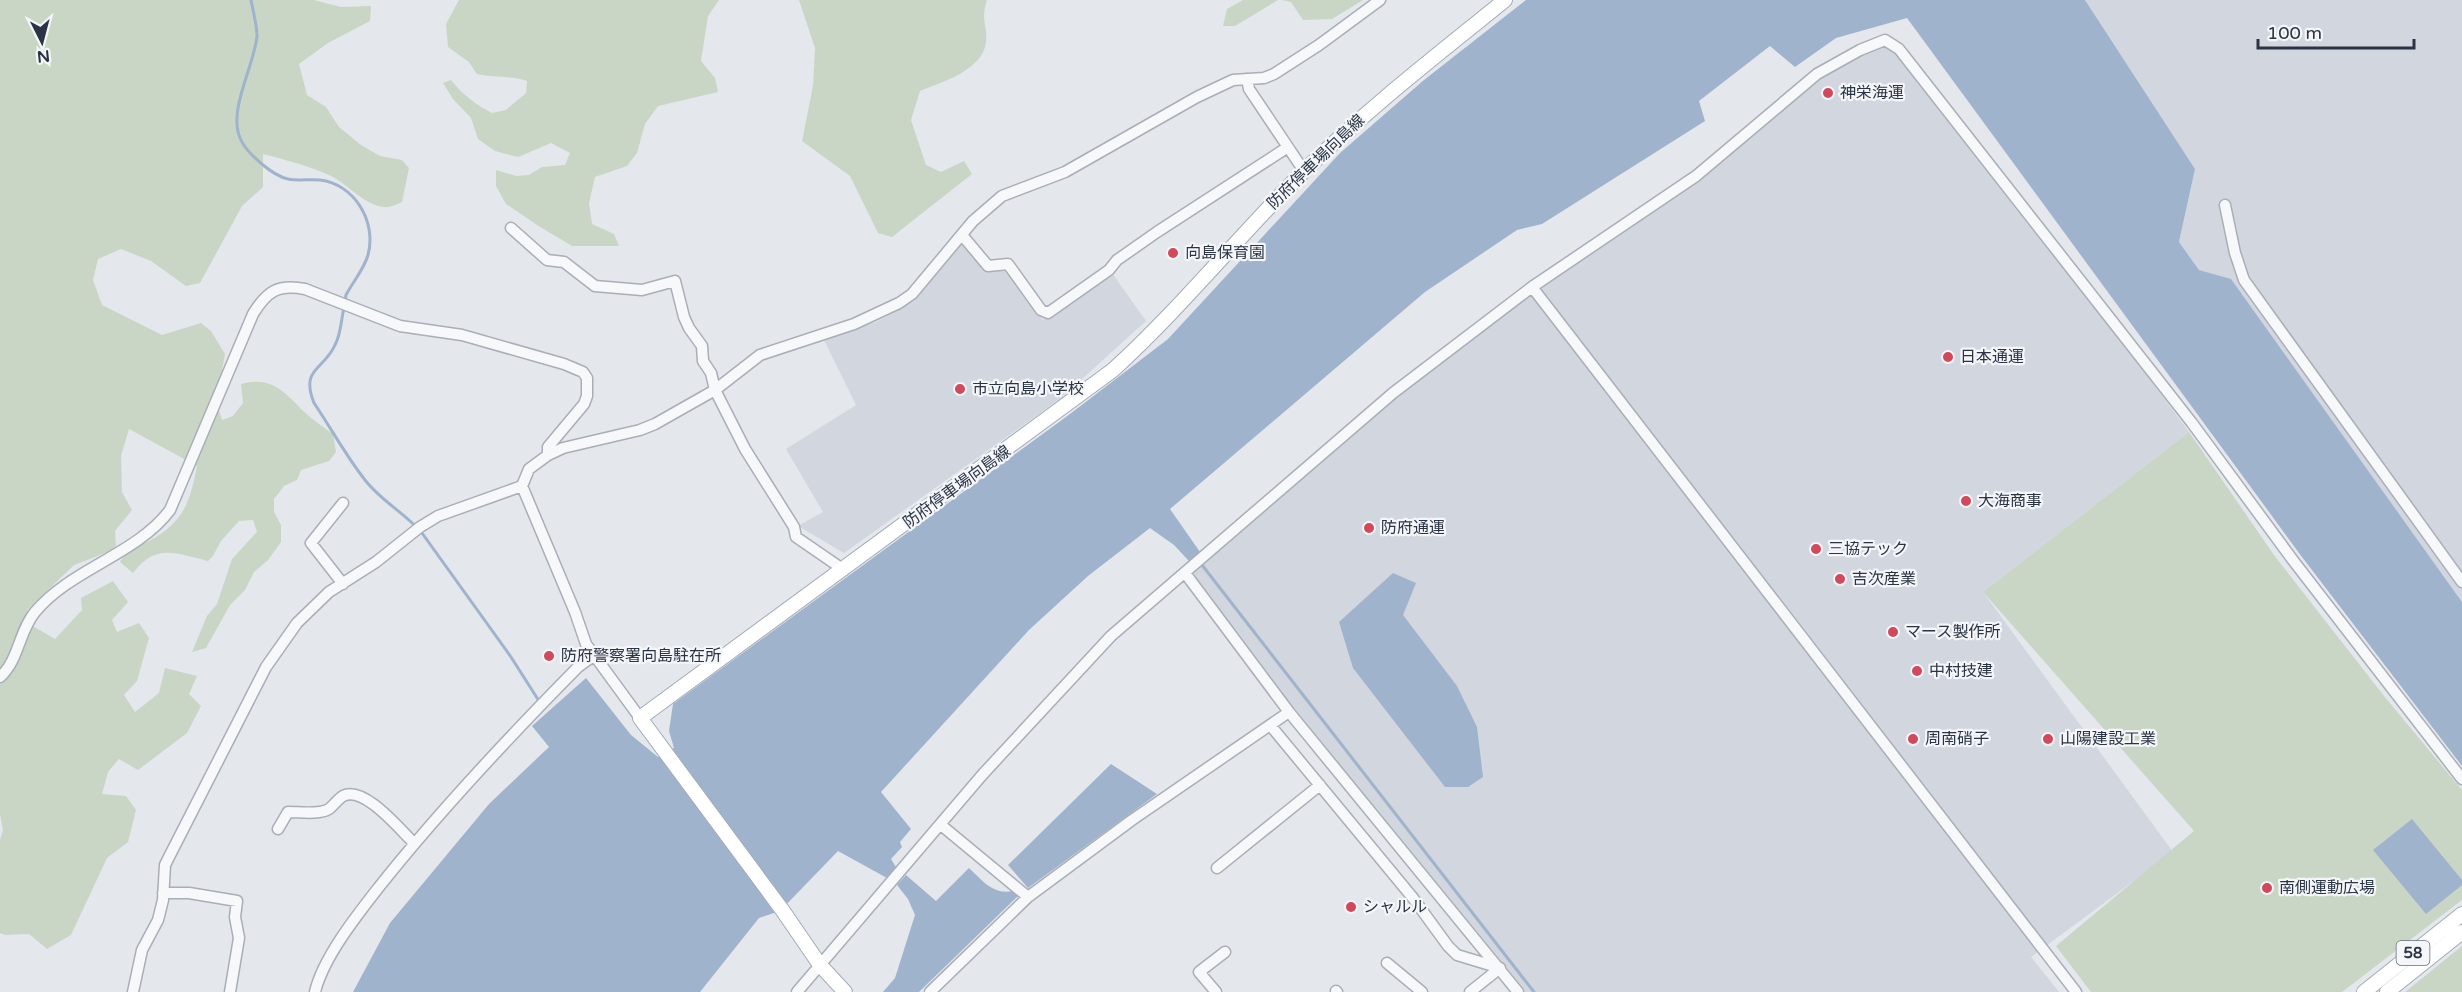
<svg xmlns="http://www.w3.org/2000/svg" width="2462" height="992" font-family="'Varela Round','Noto Sans JP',sans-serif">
  <rect width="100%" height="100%" fill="#e4e7ec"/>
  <path fill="#d2d6de" d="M2085,0h377v602l-231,-322 -32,-10 -20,-28 16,-73z
    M1885,40l95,112 209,280 -206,160 190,260 -142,105 28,35h-541l-333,-419 208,-180 303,-217 121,-102z
    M964,241l25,31 18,-3 36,51 69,-47 34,48 -85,77 -217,155 -46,-27 25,-14 -37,-63 70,-44 -32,-65 52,-18 23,-12z"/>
  <path fill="#c9d6c5" d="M0,0h314l27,7 30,-1 -1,15 -42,22 -29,21 8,31 19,12 13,20 22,18 19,11 22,4 7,8 -7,34c-5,2 -12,6 -18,5 -20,-2 -35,-22 -53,-31 -21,-10 -45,-16 -68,-22v33l-21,19 -42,77 -14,3 -35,-25 -30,-12 -23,10 -5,21 9,25 60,30 39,-12 10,8 14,23 -3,16 6,15 -10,22 4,13 11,-4 10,-13 -2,-19c35,-10 47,14 69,33 7,6 15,11 23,17l3,18 -7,9 -28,9 -4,10 -13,6 -10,13v13l7,13v17l-13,18 -14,12 -9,18 -15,15 -24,43 -14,4 15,-36 10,-12 15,-45 25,-27 -4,-12 -14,1 -18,20 -8,15 -5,5c-33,-8 -52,-18 -75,12l-13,-11c8,-13 17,-15 29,-21 35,-19 41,-39 48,-75l-68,-37 -8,27 1,36 10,18 -17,21 1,18 -42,16 -46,44 -4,12 31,18 27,-29 -1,-12 32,-17 15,21 -16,18 5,12 22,-9 10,15 -12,43 -13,14 11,17 24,-19 6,-25 32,8 -8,18 12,12 -14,27 -49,37 -19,-11 -11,13 -6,22 24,2 10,14 -8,32 -21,16 -36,77 -24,14 -18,-15 -24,1 -5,-2v-93l3,-10 -3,-16z
    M459,0h260l-11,16 -7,45 14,17 3,14 -60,14 -13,18 -8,29 -10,13 -32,11 -6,26 3,21 22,10 5,12h-47l-35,-21 -31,-21 -10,-18v-16l20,6 13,-1 13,-8 23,-2 5,-12 -19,-10 -33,14 -23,-6 -17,-12 -7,-21 -18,-19 -10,-16 8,-3c11,14 25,25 41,33l14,-3 20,-17 1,-12c-17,-6 -33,-3 -50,-7l-8,-12 -21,-15 -2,-23z
    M799,0h188c-7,21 1,25 -1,42 -3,28 -44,40 -66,49l-9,29 15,45 15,7 23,-11 8,13 -80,63 -14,-4 -28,-57 -48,-35 11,-55 2,-38z
    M1243,0h35l-43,26h-12l4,-17z
    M1282,0h81l-31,19 -29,1 -12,-18z
    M2189,432l85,123 110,141 78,94v110l-120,92h-251l-35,-46 138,-115 -211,-239z
    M2462,946v46h-57z"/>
  <path fill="#9fb4cc" d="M1526,0h559l110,169 -16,73 20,28 32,9 231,323v164l-160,-209 -395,-539 -71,20 -41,29 -25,-21 -71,55 6,20 -163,103 -25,6 -92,62 -255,217 30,43 -11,9 -15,-16 -24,-17 -62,48 -59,54 -148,162 30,37 -11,13 2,5 -11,12 5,8 -9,11 -49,-27 -58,60 -21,7 -59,74h-347l37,-69 99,-119 60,-57 -17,-21 54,-48 45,57 27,22 16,-9 -5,-17 4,-27 397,-290 98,-75 172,-186 84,-73z
    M1393,573l23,10 -13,32 54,71 20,41 6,50 -15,10h-23l-92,-119 -14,-46z
    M1111,764l46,30 -129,94 -20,-23z
    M2412,819l50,61v5l-36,29 -53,-64z
    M969,868c14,13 24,27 44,23l5,5 -99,96h-36l12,-14 20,-63 -7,-16 -11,-14 9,-10 30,26z"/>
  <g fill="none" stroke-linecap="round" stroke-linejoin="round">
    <path stroke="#9fb4cc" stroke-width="3" d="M251,0c2,11 6,25 6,36 -3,31 -29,73 -17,102 6,15 33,38 48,41 10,2 21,0 32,1 34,4 57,41 48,75 -4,14 -15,27 -22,40l-1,6
      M344,308c-3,12 -3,26 -9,37 -11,25 -35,23 -21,58 17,25 32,53 51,77 16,21 40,33 57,53l89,124 28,44
      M1195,556l339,436"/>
    <defs>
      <path id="minor" d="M1247,79l2,10 55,82
        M2225,205l10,48 9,27 218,302
        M511,228l36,32 17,2 31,24 47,4 33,-9 9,36 5,11 13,18 1,15 8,12 4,17 30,59 49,78 2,10 48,33
        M962,235l26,31 20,-2 33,46 7,3 61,-43 8,-10 40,-28 131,-85
        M1532,287l544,705
        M522,486l53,126 11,32 54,74
        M1185,573l104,139 229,280
        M343,584l-32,-41 32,-40
        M0,677c19,-17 19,-46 35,-65 37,-44 101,-57 135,-102l83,-196c14,-23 25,-30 52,-25l95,37 62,9 102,29 19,8 4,6v18l-3,8 -36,43v8
        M1270,725l143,173 35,48 9,9 43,13
        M941,825l87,72
        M278,829l10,-17c12,0 31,3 41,-3 5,-4 9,-10 14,-13 21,-11 57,34 71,47
        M1217,868l103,-83
        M163,893h26l48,8 -2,16 4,21 -9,54
        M1387,963l35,29
        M1336,991l1,1
        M133,992l9,-42 16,-30 5,-20 2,-35 4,-8 97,-190 31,-44 32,-31 47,-30 44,-35 18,-11 84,-30 7,-17 19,-14 15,-7 77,-18 15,-6 60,-34 45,-35 94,-31 45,-21 13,-9 61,-73 29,-25 63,-24 132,-75 36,-17 31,-2 10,-4 45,-29 61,-45
        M315,992c8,-34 42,-77 64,-105 62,-78 129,-149 199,-220l15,-11
        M797,992l186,-218 128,-138 282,-243 139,-106 164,-111 121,-102 43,-24 25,-10 14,9 293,374 100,136 170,220
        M930,992l98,-95 104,-77 157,-108
        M1216,992l-17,-20 26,-20
        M1470,992l30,-24"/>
      <path id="major" d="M845,992l-25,-27 -37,-54 -143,-193 473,-348c68,-62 125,-133 190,-198 63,-62 133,-116 202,-172
        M2364,992l98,-78
        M2387,992l75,-60"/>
    </defs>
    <use href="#minor" stroke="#a9aeb7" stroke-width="13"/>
    <use href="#major" stroke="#a3abb8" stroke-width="16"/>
    <use href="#minor" stroke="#f7f8fa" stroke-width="10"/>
    <use href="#major" stroke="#fff" stroke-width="14"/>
  </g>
  <g fill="#d1495b" stroke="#f4f6f9" stroke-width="2">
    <circle cx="1828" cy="93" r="6"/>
    <circle cx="1173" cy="253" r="6"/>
    <circle cx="1948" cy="357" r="6"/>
    <circle cx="960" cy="389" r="6"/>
    <circle cx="1966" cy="501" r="6"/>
    <circle cx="1369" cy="528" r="6"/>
    <circle cx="1816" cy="549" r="6"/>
    <circle cx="1840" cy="579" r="6"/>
    <circle cx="1893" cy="632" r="6"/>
    <circle cx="549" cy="656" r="6"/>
    <circle cx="1917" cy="671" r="6"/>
    <circle cx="1913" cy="739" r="6"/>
    <circle cx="2048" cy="739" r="6"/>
    <circle cx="2267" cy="888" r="6"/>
    <circle cx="1351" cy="907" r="6"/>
  </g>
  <g text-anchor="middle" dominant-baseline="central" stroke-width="4.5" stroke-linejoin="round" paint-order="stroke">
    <rect fill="#f4f6f9" stroke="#676e7b" stroke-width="1.5" x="2396.5" y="941" width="33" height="24" rx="4.5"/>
    <g font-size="15" font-weight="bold" fill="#2b3445">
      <text x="2413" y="953">58</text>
    </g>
    <g font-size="16" fill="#2b3445" stroke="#f4f6f9" text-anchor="start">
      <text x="1840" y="93">神栄海運</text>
      <text x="1185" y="253">向島保育園</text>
      <text x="1960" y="357">日本通運</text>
      <text x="972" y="389">市立向島小学校</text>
      <text x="1978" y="501">大海商事</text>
      <text x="1381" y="528">防府通運</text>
      <text x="1828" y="549">三協テック</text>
      <text x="1852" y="579">吉次産業</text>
      <text x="1905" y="632">マース製作所</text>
      <text x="561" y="656">防府警察署向島駐在所</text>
      <text x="1929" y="671">中村技建</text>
      <text x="1925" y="739">周南硝子</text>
      <text x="2060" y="739">山陽建設工業</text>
      <text x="2279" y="888">南側運動広場</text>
      <text x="1363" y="907">シャルル</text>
    </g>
    <g font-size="16" fill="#2b3445" stroke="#f4f6f9">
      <text transform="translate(1316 162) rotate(-44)">防府停車場向島線</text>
      <text transform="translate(957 487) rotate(-36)">防府停車場向島線</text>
    </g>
  </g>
  <g transform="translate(42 42) rotate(174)" stroke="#f4f6f9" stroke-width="4.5" paint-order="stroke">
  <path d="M0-4.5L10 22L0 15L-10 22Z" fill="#2b3445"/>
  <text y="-9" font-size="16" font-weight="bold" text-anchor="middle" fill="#2b3445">N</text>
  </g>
  <path d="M2258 39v9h156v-9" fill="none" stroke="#2b3445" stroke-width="3"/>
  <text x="2267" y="39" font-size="18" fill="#2b3445" stroke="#f4f6f9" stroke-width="4.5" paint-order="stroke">100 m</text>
</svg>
